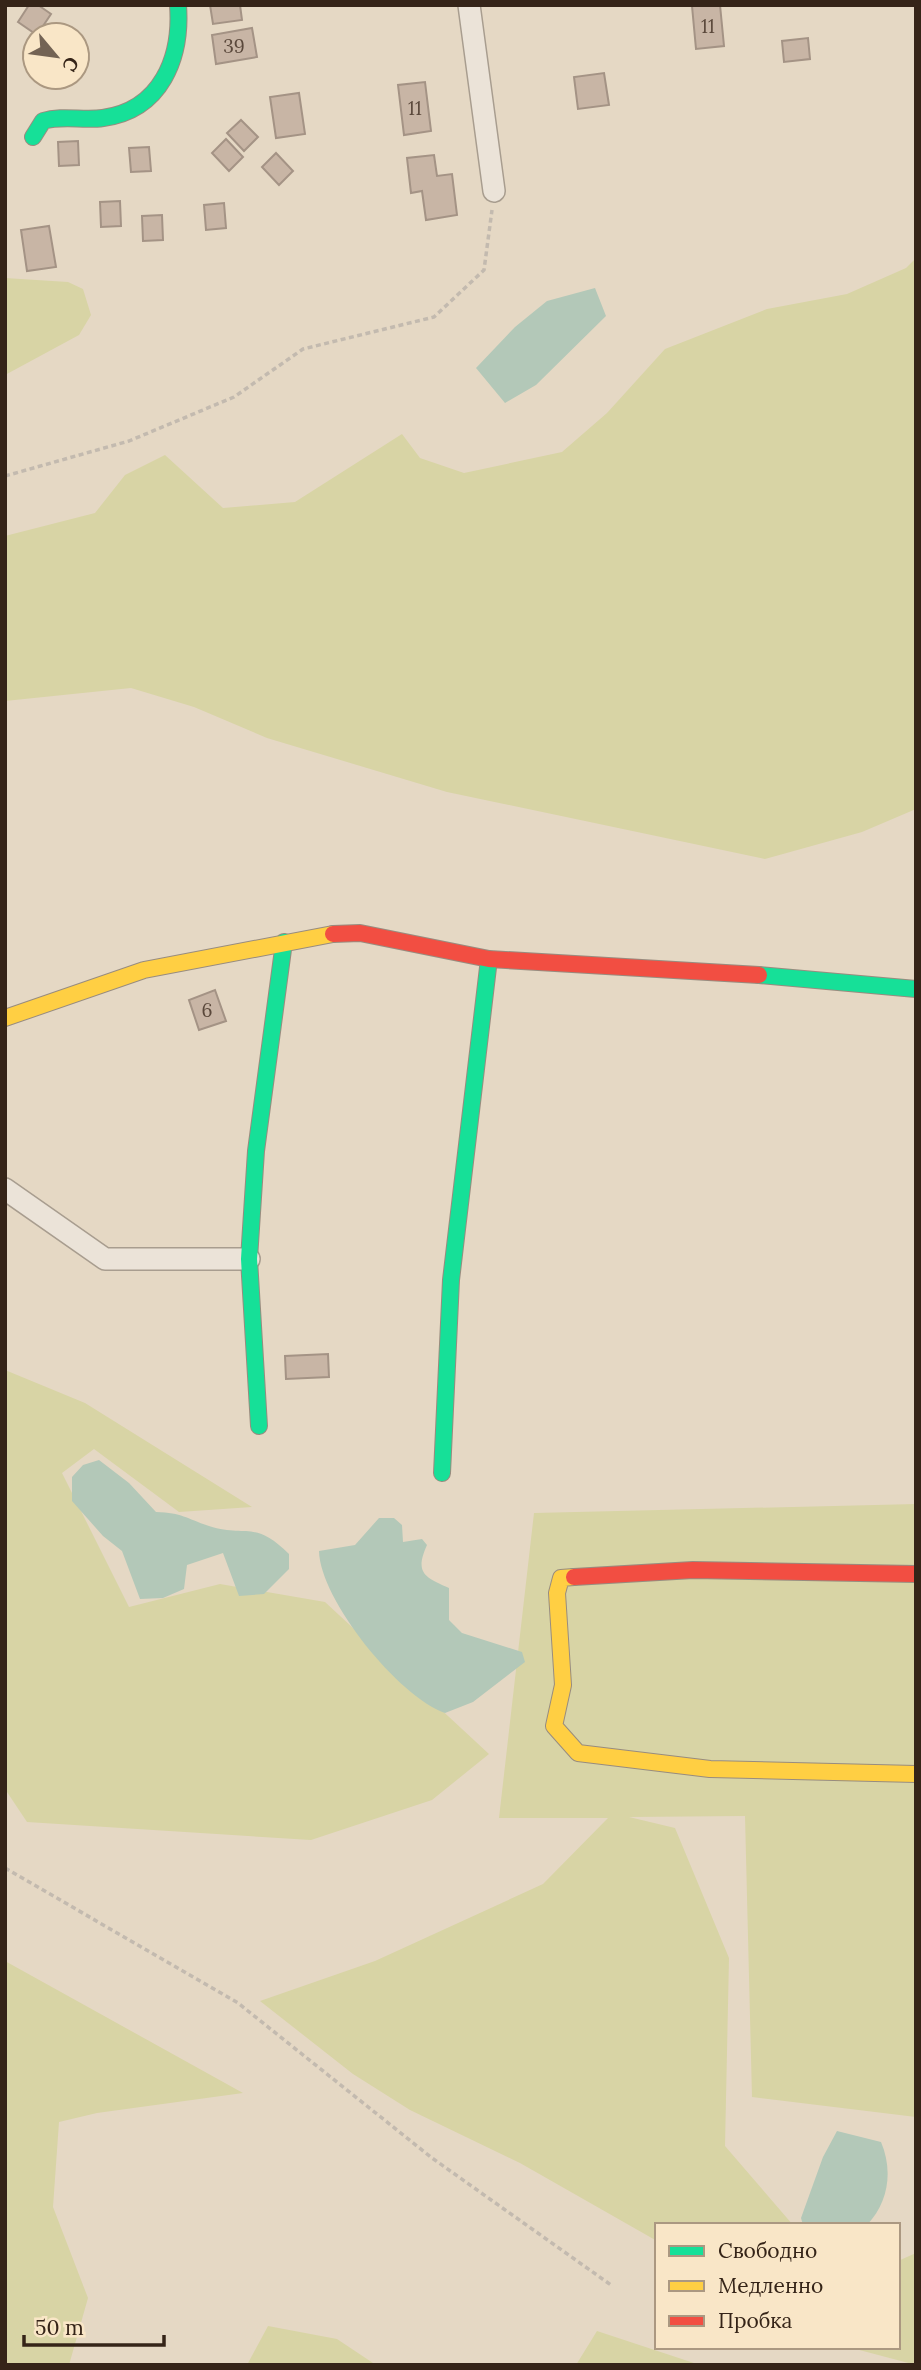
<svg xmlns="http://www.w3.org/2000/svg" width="921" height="2370" font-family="Lora,serif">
  <rect width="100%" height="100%" fill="#e5d8c4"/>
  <path fill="#d8d4a5" d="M916,258v551l-54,23 -97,27 -318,-67 -180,-54 -73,-31 -63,-19 -126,13v-165l90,-23 30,-38 40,-20 58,53 72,-6 107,-68 18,24 44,15 98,-21 45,-39 58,-64 102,-40 80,-15 59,-26z
    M5,278l63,4 15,7 8,26 -12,20 -74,40z
    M5,1370l80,33 167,104 -73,5 -85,-63 -32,24 67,134 91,-23 105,18 164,152 -57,46 -121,40 -284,-18 -22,-33z
    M916,1504v613l-164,-20 -7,-281 -116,1 46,11 54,130 -4,188 68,79h-136v16l-137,-78 -110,-53 -57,-36 -93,-73 115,-40 168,-77 65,-66h-109l35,-305z
    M5,1961l238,132 -146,20 -38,9 -6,85 35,91 -19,67h-64z
    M916,2253v112l-68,-18h50v-86z
    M268,2326l69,13 39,26h-129z
    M597,2331l103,34h-124z"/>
  <path fill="#b3c8b8" d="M595,288l11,28 -70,69 -31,18 -29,-35 39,-41 32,-26z
    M99,1460l30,23 27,29c27,1 29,6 53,14 37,12 45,-7 80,28v15l-25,25 -25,2 -16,-43 -36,12 -3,24 -21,9 -23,1 -18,-48 -19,-15 -31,-35v-24l11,-12z
    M379,1518h15l8,7 1,17 19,-3 5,6c-12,27 -4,32 22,43v32l13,13 60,19 3,10 -52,40 -28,11c-46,-16 -125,-113 -126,-162l36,-6z
    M837,2131l44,11c12,28 8,60 -14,83h-64l-2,-7 22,-61z"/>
  <path fill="#c8b5a5" stroke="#a49385" stroke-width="2" d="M29,5h9l13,9 -14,21 -19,-13z
    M210,5h30l2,15 -29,4z
    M720,5l4,41 -28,3 -4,-43z
    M252,28l5,29 -41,7 -4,-29z
    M808,38l2,21 -26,3 -2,-21z
    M604,73l5,32 -31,4 -4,-32z
    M425,82l6,49 -27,4 -6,-50z
    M299,93l6,41 -29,4 -6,-41z
    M241,120l17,17 -14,14 -17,-18z
    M226,139l17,18 -14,14 -17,-18z
    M78,141l1,24 -20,1 -1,-24z
    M149,147l2,24 -20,1 -2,-24z
    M276,153l17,18 -14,14 -17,-18z
    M434,155l3,21 15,-2 5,41 -31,5 -4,-29 -11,2 -4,-35z
    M120,201l1,25 -20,1 -1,-25z
    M224,203l2,25 -20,2 -2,-25z
    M162,215l1,25 -20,1 -1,-25z
    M49,226l7,41 -29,4 -6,-41z
    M215,990l11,31 -27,9 -10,-30z
    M328,1354l1,23 -43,2 -1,-23z"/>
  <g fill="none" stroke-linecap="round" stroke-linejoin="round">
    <defs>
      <path id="street" d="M469,5l25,186
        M5,1189l100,70h144"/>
      <path id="fast" d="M33,137l10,-16c20,-6 40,0 60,-3 58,-8 79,-60 75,-113
        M759,975l157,14
        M259,1426l-10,-167 7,-108 28,-209
        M442,1473l9,-193 38,-321"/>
      <path id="slow" d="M5,1018l139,-48 189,-36
        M574,1577l-13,1 -4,15 6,92 -9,41 24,27 132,16 206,5"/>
      <path id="jam" d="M333,934l27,-1 129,26 270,16
        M574,1577l119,-7 223,4"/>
    </defs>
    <use href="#street" stroke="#a89d8f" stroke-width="24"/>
    <use href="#fast" stroke="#988c7f" stroke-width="18"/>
    <use href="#slow" stroke="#988c7f" stroke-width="18"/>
    <use href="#jam" stroke="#988c7f" stroke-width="18"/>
    <path stroke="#c3baaf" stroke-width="3.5" stroke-dasharray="5 3.5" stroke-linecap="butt" d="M5,476l124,-35 105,-44 69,-48 131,-32 50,-47 8,-60
      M5,1868l233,135 194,155 179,127"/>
    <use href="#street" stroke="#ebe3d8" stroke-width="21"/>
    <use href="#fast" stroke="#16e098" stroke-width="16"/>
    <use href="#slow" stroke="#ffcf43" stroke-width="16"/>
    <use href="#jam" stroke="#f24e42" stroke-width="16"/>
  </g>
  <g text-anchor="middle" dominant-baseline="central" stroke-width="5" stroke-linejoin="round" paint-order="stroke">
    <g font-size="19" fill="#5a483b">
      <text x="708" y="26">11</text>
      <text x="234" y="46">39</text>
      <text x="415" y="108">11</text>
      <text x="207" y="1010">6</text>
    </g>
  </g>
  <rect width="921" height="2370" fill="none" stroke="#352418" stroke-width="14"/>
  <rect x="655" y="2223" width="245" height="126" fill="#f9e6c7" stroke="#ab9881" stroke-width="2"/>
  <rect x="669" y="2246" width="35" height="10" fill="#16e098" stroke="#ab9881" stroke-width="2"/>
  <text x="718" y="2258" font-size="21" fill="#352418">Свободно</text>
  <rect x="669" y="2281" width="35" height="10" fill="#ffcf43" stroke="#ab9881" stroke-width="2"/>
  <text x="718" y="2293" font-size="21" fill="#352418">Медленно</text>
  <rect x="669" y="2316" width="35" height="10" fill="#f24e42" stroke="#ab9881" stroke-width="2"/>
  <text x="718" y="2328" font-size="21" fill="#352418">Пробка</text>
  <g transform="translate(56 56) rotate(119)"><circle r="33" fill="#f9e6c7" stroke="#ab9881" stroke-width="2"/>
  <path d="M0-5L12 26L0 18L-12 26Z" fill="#736354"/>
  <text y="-10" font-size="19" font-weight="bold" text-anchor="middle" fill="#352418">С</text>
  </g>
  <path d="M24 2335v10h140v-10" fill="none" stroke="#352418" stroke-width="3.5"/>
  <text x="35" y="2335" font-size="21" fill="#352418" stroke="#f9e6c7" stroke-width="5" paint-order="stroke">50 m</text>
</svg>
